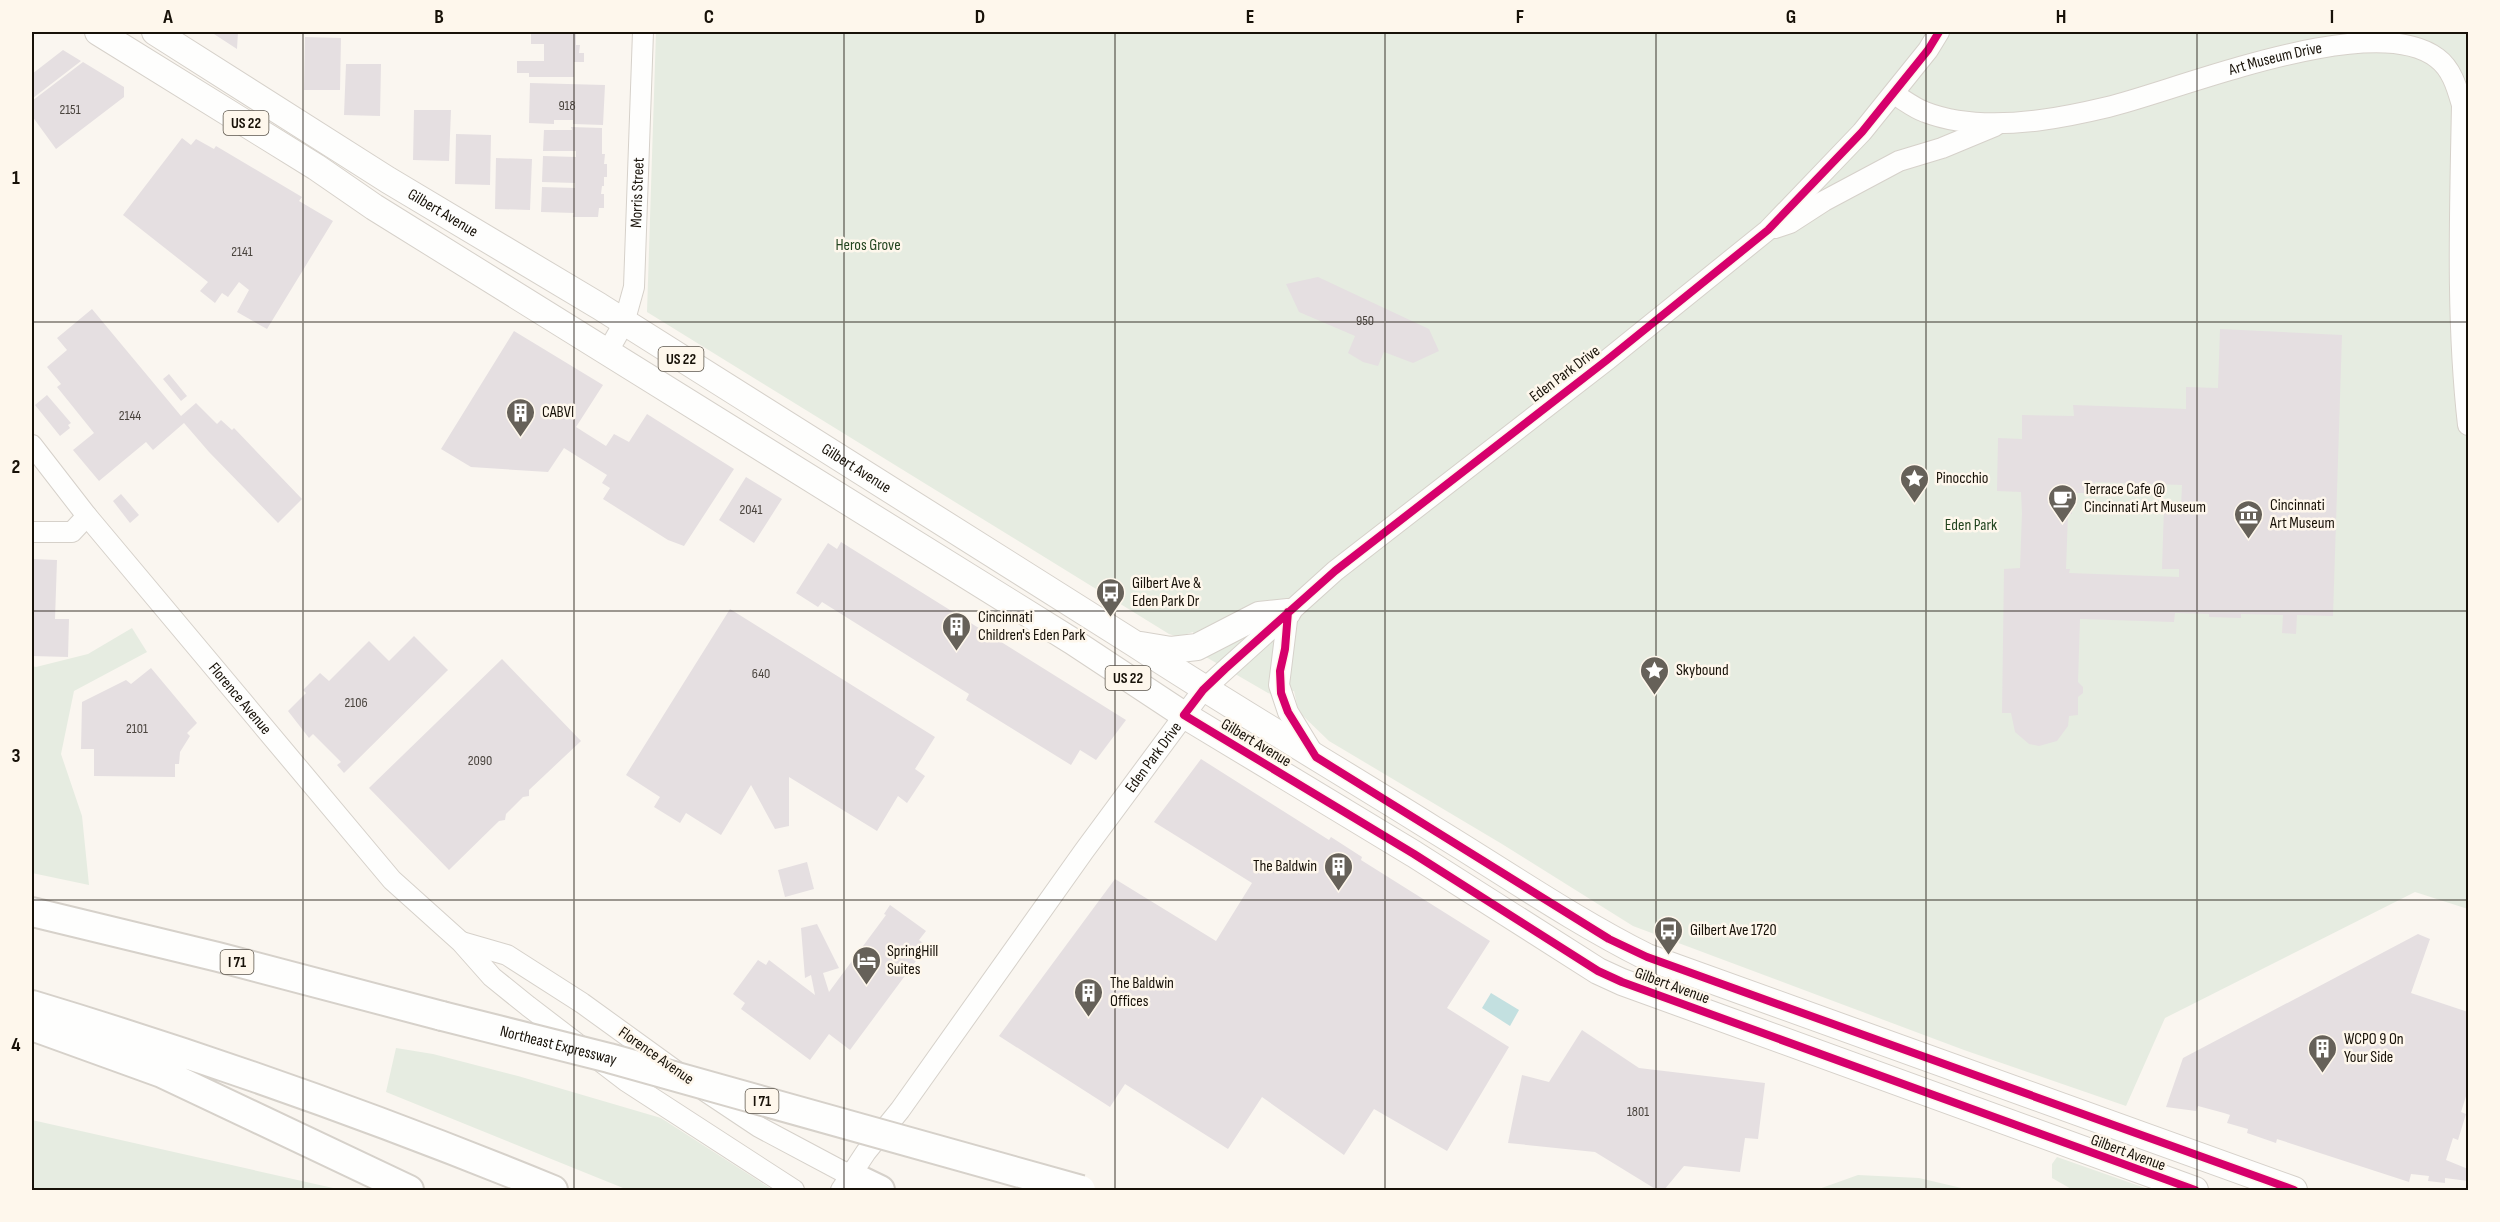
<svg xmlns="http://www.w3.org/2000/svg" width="2500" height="1222" font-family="'Sofia Sans Condensed',sans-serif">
  <rect width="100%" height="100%" fill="#faf6f0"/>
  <path fill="#e6ece1" d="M656,32h1812v877l-53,-17 -250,126 -39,88 -162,-56 -331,-124 -131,-82 -173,-103 -27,-26 -5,-10 -3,-14 -20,4 -6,-2 -69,-40 -6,-21 -15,5 -9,-3 -522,-322z
    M132,628l15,24 -73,39 -13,63 21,62 7,69 -57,-12v-207l4,1 52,-13z
    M396,1048l37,6 85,22 143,42 112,72h-145l-242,-98z
    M32,1120l310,70h1h-311z
    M2057,1157l94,33h-78l-21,-12v-14z
    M1858,1175l61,3 51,12h-154z"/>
  <path fill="#c3e0e0" d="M1491,993l28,17 -9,16 -28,-18z"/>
  <path fill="#e5dfe1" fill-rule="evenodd" d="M211,32h27l-1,17 -20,-13z
    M531,32h45v13h4l-1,8h5v9h-10v15h-45v-4h-12v-12h27v-17h-13z
    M305,37l36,1 -1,52h-36z
    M63,50l18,11 -48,37 -1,-24z
    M83,62l41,25v10l-68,52 -24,-33v-15z
    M346,64h35l-1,52 -36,-1z
    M530,83l75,2 -2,40 -30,-1v-4h-19v4l-25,-1z
    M414,110h37l-2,51 -36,-1z
    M571,127l31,1v26h3l-1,10h3v13h-3v9h-2l-1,8h3v14h-5l-1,9h-25l1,-4 -33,-1 1,-25 33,1v-5l-33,-1 1,-26 33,1v-6h-33l1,-21h28z
    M456,134l35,1 -1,50 -35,-1z
    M182,138l9,7 5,-6 18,10 2,-3 86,51 -3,4 34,20 -66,108 -30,-17 12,-22 -10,-8 -11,15 -6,-4 -7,10 -15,-12 8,-9 -85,-67z
    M496,158l36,1 -2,51 -35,-1z
    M1318,277l111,52 10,22 -26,12 -29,-11 -6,14 -15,-4 -15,-9 7,-17 -56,-24 -13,-28z
    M92,309l89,107 15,-13 21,21 4,-4 11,10 2,-2 68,71 -24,24 -69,-71 -25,-29 -31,27 -7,-8 -47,39 -26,-31 21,-17 -37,-46 4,-3 -14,-17 20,-17 -10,-12z
    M2220,329l122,6 -9,281 -36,-1 -1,19 -14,-1 1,-18 -42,-1v4l-32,-1v-3l-34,-1 -1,9 -94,-3 -2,63 5,5v6l-5,4v18l-9,1 -1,10 -11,15 -18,5 -10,-2 -14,-12 -4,-19h-9l2,-144 16,-1 2,-55 -1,-21 -24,-1 1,-53 24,1v-24l52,1 -1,-11 113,4v-22l32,1zM2095,482l87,3 -1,23 -17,-1 -2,62h17v8l-110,-4 1,-4h-4l2,-55h4v-21h23z
    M514,331l89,54 -27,42 30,19 8,-12 15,8 18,-28 87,55 -50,77 -16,-6 -65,-41 7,-11 -8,-5 5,-8 -43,-27 -16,24 -77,-5 -30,-18z
    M169,374l18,22 -6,5 -18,-22z
    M47,395l24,28 -3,2 2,3 -10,8 -25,-31z
    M746,477l36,22 -28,44 -35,-23z
    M121,494l18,21 -9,8 -17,-22z
    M841,542l285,178 -30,40 -16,-10 -9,15 -105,-65 3,-6 -147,-92 -4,5 -22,-14 32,-50 9,6z
    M32,559l25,1 -2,59h14l-1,38 -36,-1z
    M730,609l205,128 -20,32 10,7 -18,27 -9,-7 -21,35 -88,-54v49l-14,3 -24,-44 -30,50 -35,-22 -6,10 -26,-16 6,-10 -34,-22z
    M414,636l34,34 -104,103 -7,-8 4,-3 -28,-28 -4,4 -21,-27 18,-18 -3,-3 17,-17 9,8 40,-40 20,20z
    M502,659l79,82 -52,49v6l-6,1 -17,17 -1,6 -6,1 -50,49 -80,-82z
    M151,668l46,55 -10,10 3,3 -10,16 -1,12h-4v13l-81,-1v-27h-13l1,-47 44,-22 5,4z
    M1201,759l128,81 2,-3 31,20 -1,3 129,81 -43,67 62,39 -62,104 -73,-42 -30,46 -82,-58 -34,52 -103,-65 -15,23 -111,-71 116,-157 101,62 36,-58 -98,-61z
    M807,862l7,27 -29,8 -7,-27z
    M890,905l36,26 -7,9 8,6 -77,104 -21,-16 -19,26 -69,-51 4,-6 -12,-9 25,-34 8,5 3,-5 46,35 -4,-20 -6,3 -4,-50 16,-4 22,44 -16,5 6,19 57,-77 -2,-1z
    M2418,934l12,5 -19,54 57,19v78l-7,22 5,2 -8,26 -5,-2 -7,22 22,9v12l-23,-3v5l-17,-2 1,-5 -18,-2 -2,8 -132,-43 -1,4 -29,-10 1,-4 -21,-6 3,-8 -6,-2 -26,-7 -2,5 -30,-4 17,-49z
    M1582,1030l57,38 126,15 -7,56 -13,-1 -5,34 -56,-6 -20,24h-7l-62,-38 -87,-9 14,-68 27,7z"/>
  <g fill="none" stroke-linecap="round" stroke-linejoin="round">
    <defs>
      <g id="minor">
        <path id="s1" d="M1894,94c10,6 20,14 31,18 36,14 78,13 116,8 23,-3 46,-8 67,-13 73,-18 265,-98 329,-49 15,11 20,30 25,47 -2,107 -6,213 6,320"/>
        <path d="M1775,228l15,-5 34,-22 75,-40 43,-13 53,-22"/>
        <path id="s2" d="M608,351l16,-28 10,-36 9,-255"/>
        <path id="s3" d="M32,445l55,71 305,364 69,62 31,35 36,29 98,75 168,109"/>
        <path d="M32,532h40l15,-16"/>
        <path d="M1288,612l-9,73 9,27 25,41"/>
        <path d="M462,942l45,13 75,48 94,68"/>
        <path d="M705,1091l54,36 92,49"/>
        <path id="s4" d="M841,1190l25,-38 34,-42 184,-259 119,-161 132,-119 272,-211 161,-130 94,-98 66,-82 11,-18"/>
      </g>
      <g id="major">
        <path d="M98,32l218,135 58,40 698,434 112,74 230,139 184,117 24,11 573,208"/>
        <path id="s5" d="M155,32l233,148 211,126 536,338c98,64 199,123 298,185 71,43 140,91 214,128l647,233"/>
        <path d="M1141,645l30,5 26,-3 62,-32 29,-3"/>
      </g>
      <path id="highway" d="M32,912l186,45 224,59
        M32,1005c176,53 350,115 521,185
        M32,1026l130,47 247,117
        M851,1176l29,14"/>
    </defs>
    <use href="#minor" stroke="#d6d1ca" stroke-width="22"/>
    <use href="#major" stroke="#d6d1ca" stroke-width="28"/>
    <use href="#highway" stroke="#d6d1ca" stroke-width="32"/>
    <use href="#minor" stroke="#fefefd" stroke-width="20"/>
    <use href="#major" stroke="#fefefd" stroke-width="26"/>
    <use href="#highway" stroke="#fefefd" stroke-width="28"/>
    <defs>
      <g id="highway-bridge">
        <path id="s6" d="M442,1016l167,42 472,132"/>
      </g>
    </defs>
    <use href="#highway-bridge" stroke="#d6d1ca" stroke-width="32" stroke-linecap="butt"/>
    <use href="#highway-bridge" stroke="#fefefd" stroke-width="28"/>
    <defs>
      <path id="cycleway" d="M1939,32l-11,18 -66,82 -94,98 -161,130 -272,211 -110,98 -22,21 -19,25 230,139 184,117 24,11 573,208
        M1288,612l-3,37 -5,22 1,22 7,19 28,45 293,182 38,18 647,233"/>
    </defs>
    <use href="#cycleway" stroke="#fef7ec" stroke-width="11"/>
    <use href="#cycleway" stroke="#d6006c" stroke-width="8"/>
  </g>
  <path fill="none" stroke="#171108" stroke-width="1.5" stroke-opacity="0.55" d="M303,32v1158M574,32v1158M844,32v1158M1115,32v1158M1385,32v1158M1656,32v1158M1926,32v1158M2197,32v1158M32,322h2436M32,611h2436M32,900h2436"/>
  <defs>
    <symbol id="building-pin" viewBox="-11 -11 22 30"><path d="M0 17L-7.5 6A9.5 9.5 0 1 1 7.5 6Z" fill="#666159" stroke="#fef7ec"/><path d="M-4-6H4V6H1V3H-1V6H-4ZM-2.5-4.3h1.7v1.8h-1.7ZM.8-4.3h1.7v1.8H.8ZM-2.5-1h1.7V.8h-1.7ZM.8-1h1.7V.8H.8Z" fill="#fff"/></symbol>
    <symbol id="sight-pin" viewBox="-11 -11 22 30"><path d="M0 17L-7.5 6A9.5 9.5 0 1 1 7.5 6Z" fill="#666159" stroke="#fef7ec"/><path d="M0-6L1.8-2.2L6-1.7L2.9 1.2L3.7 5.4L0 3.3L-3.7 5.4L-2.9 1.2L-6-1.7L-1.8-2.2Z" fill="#fff"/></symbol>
    <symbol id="cafe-pin" viewBox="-11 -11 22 30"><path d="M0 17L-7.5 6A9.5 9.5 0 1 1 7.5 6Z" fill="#666159" stroke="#fef7ec"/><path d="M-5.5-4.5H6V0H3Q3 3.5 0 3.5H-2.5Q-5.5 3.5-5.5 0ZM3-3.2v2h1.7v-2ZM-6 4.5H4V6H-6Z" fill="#fff"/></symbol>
    <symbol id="museum-pin" viewBox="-11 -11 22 30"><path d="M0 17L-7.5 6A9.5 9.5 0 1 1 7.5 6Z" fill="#666159" stroke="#fef7ec"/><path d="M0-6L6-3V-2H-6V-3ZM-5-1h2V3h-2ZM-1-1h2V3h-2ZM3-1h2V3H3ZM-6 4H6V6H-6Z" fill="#fff"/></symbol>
    <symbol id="bus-pin" viewBox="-11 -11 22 30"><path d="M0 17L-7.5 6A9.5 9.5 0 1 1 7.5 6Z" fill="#666159" stroke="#fef7ec"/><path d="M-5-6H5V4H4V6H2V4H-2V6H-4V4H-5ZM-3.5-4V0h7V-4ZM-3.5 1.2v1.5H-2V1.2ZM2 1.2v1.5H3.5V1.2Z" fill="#fff"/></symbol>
    <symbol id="hotel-pin" viewBox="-11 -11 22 30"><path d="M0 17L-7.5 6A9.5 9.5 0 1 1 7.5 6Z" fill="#666159" stroke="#fef7ec"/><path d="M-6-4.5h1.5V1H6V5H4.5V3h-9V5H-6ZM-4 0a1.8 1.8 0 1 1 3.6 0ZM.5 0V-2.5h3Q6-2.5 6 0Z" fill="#fff"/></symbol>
  </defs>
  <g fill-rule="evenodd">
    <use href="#building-pin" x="504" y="396" width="33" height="45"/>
    <use href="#sight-pin" x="1898" y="462" width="33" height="45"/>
    <use href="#cafe-pin" x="2046" y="482" width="33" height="45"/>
    <use href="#museum-pin" x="2232" y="498" width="33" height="45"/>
    <use href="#bus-pin" x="1094" y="576" width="33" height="45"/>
    <use href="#building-pin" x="940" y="610" width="33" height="45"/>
    <use href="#sight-pin" x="1638" y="654" width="33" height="45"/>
    <use href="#building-pin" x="1322" y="850" width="33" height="45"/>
    <use href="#bus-pin" x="1652" y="914" width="33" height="45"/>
    <use href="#hotel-pin" x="850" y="944" width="33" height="45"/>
    <use href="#building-pin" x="1072" y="976" width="33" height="45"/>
    <use href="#building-pin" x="2306" y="1032" width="33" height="45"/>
  </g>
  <g text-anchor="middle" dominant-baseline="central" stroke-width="5" stroke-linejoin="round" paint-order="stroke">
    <g font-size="14" fill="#4a443e">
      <text x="567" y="105">918</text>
      <text x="70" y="109">2151</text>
      <text x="242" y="251">2141</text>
      <text x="1365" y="320">950</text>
      <text x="130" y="415">2144</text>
      <text x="751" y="509">2041</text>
      <text x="761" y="673">640</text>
      <text x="356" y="702">2106</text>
      <text x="137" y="728">2101</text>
      <text x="480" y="760">2090</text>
      <text x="1638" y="1111">1801</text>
    </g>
    <g fill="#fef7ec" stroke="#5c564c" stroke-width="1.5">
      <rect x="223.5" y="111" width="45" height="24" rx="4.5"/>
      <rect x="658.5" y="347" width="45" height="24" rx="4.5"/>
      <rect x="1105.5" y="666" width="45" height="24" rx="4.5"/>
      <rect x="220.5" y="950" width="33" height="24" rx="4.5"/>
      <rect x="745.5" y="1089" width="33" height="24" rx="4.5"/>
    </g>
    <g font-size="15" font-weight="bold" fill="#171108">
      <text x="246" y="123">US 22</text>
      <text x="681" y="359">US 22</text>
      <text x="1128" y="678">US 22</text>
      <text x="237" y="962">I 71</text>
      <text x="762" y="1101">I 71</text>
    </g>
    <g font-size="16" fill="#171108" stroke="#fef7ec">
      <text stroke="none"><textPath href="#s1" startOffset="396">Art Museum Drive</textPath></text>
      <text stroke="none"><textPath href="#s2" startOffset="164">Morris Street</textPath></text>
      <text stroke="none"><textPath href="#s5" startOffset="340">Gilbert Avenue</textPath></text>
      <text transform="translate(1565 374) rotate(-37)">Eden Park Drive</text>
      <text stroke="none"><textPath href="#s5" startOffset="826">Gilbert Avenue</textPath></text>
      <text stroke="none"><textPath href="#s3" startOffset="328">Florence Avenue</textPath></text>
      <text transform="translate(1256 743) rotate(31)">Gilbert Avenue</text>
      <text stroke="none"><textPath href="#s4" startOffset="534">Eden Park Drive</textPath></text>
      <text transform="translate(1672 986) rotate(20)">Gilbert Avenue</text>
      <text stroke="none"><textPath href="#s6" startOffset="120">Northeast Expressway</textPath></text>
      <text transform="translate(656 1056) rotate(35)">Florence Avenue</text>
      <text transform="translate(2128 1153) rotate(20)">Gilbert Avenue</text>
    </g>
    <g font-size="16" fill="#22441e" stroke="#fef7ec">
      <text x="868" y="245">Heros Grove</text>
      <text x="1971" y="525">Eden Park</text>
    </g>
    <g font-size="16" fill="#171108" stroke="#fef7ec" text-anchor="start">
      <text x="542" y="412">CABVI</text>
      <text x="1936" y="478">Pinocchio</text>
      <text x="2084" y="489">Terrace Cafe @<tspan x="2084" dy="18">Cincinnati Art Museum</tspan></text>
      <text x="2270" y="505">Cincinnati<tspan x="2270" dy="18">Art Museum</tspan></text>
      <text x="1132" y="583">Gilbert Ave &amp;<tspan x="1132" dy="18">Eden Park Dr</tspan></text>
      <text x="978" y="617">Cincinnati<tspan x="978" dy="18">Children's Eden Park</tspan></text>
      <text x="1676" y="670">Skybound</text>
      <text x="1317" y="866" text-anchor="end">The Baldwin</text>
      <text x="1690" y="930">Gilbert Ave 1720</text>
      <text x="887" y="951">SpringHill<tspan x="887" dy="18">Suites</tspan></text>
      <text x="1110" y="983">The Baldwin<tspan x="1110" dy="18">Offices</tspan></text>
      <text x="2344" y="1039">WCPO 9 On<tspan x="2344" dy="18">Your Side</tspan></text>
    </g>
  </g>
  <rect width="2500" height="1222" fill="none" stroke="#fef7ec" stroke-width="66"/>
  <rect x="33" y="33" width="2434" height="1156" fill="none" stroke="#171108" stroke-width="2"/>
  <g font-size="20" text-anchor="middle" font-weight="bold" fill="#171108">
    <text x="168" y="23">A</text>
    <text x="439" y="23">B</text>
    <text x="709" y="23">C</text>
    <text x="980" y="23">D</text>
    <text x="1250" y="23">E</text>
    <text x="1520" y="23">F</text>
    <text x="1791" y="23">G</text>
    <text x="2061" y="23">H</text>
    <text x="2332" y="23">I</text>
    <text x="16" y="184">1</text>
    <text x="16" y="473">2</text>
    <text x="16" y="762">3</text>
    <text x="16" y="1051">4</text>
  </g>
</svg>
